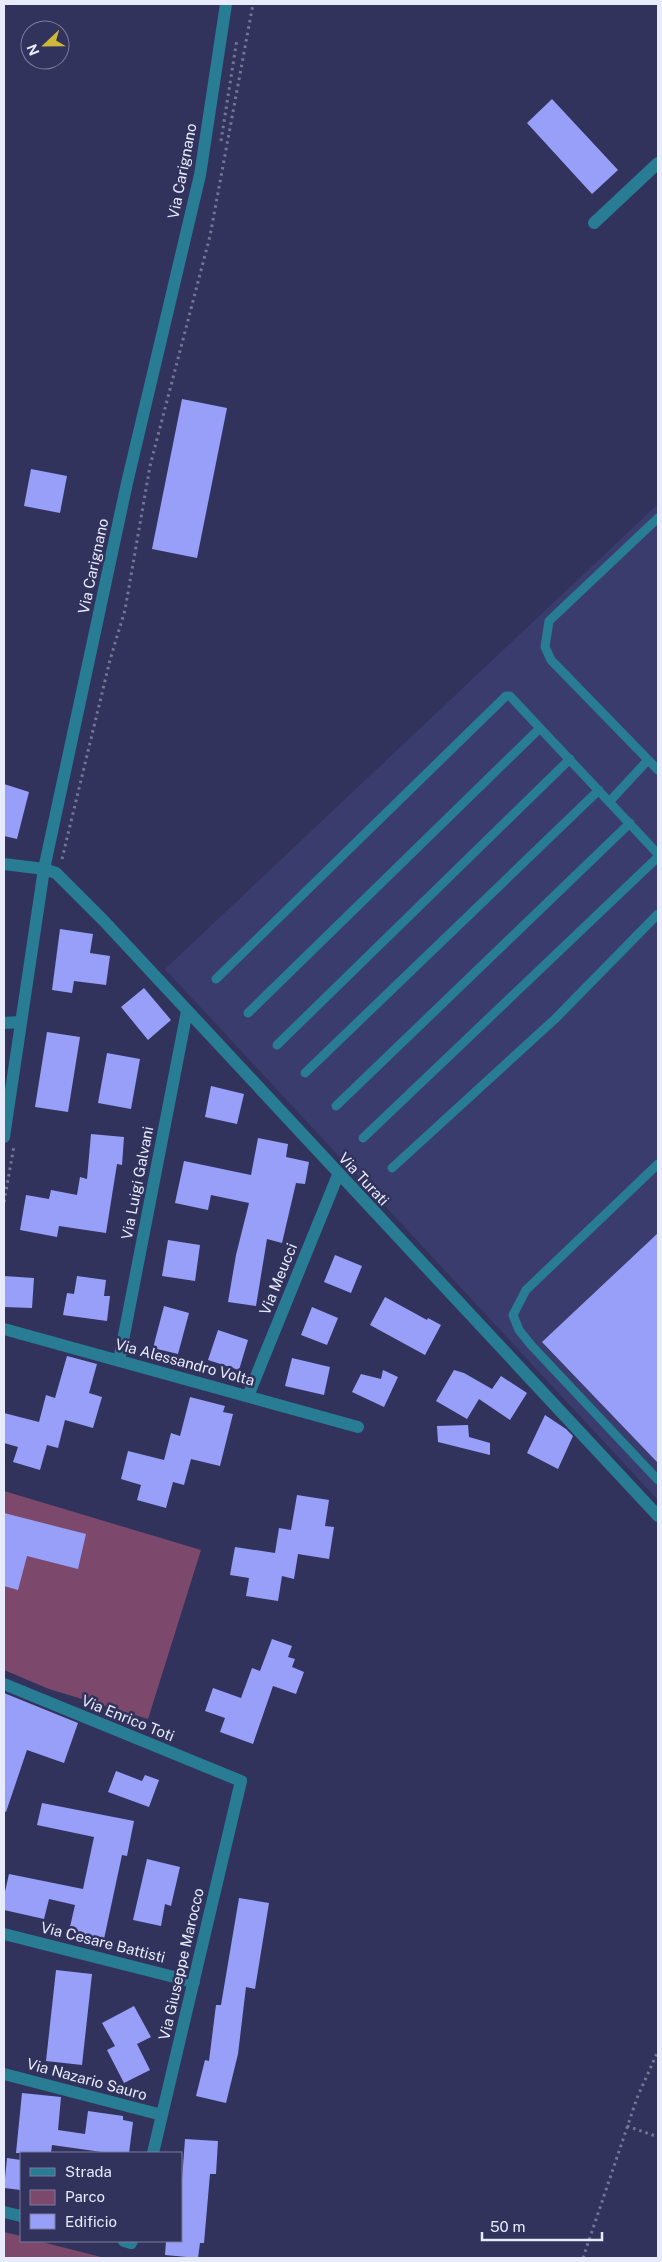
<svg xmlns="http://www.w3.org/2000/svg" width="662" height="2262" font-family="'Public Sans',sans-serif">
  <rect width="100%" height="100%" fill="#31335d"/>
  <path fill="#393c6d" d="M658,504v996l-493,-531z"/>
  <path fill="#7c496c" d="M4,1491l197,59 -53,169 -99,-30 -45,-19z
    M4,2232l17,4v5h17l67,17h-101z"/>
  <path fill="#989ff9" d="M552,99l66,71 -26,24 -65,-71z
    M182,399l45,9 -30,150 -45,-9z
    M31,469l36,7 -7,37 -36,-7z
    M4,784l25,8 -12,47 -13,-3z
    M60,929l33,5 -3,19 20,3 -4,29 -32,-4 -2,12 -20,-3z
    M144,988l27,32 -23,20 -27,-33z
    M47,1032l33,5 -12,75 -33,-5z
    M107,1053l33,6 -9,50 -33,-6z
    M211,1086l33,8 -7,30 -32,-7z
    M91,1134l33,3 -2,28 -5,-1 -11,69 -47,-7 -2,11 -37,-7 6,-35 23,4 2,-9 26,5 3,-18 7,2z
    M258,1138l30,6 -2,13 23,5 -4,22 -9,-1 -14,60 -15,-4 -11,67 -28,-4 8,-47 13,-52 -38,-8 -3,15 -33,-7 9,-42 67,14z
    M658,1233v230l-116,-121z
    M168,1240l32,5 -5,36 -33,-5z
    M335,1255l27,11 -11,27 -27,-11z
    M4,1276l30,2 -2,30 -28,-1z
    M77,1276l29,4 -2,16h6l-3,25 -44,-6 4,-22 7,1z
    M385,1297l42,23 1,-2 13,7 -16,30 -55,-30z
    M164,1306l25,7 -11,41 -25,-6z
    M312,1307l26,11 -11,27 -26,-10z
    M218,1330l30,10 -9,30 -31,-10z
    M67,1356l30,8 -8,29 13,4 -9,31 -28,-8 -7,28 -11,-3 -7,25 -27,-8 5,-15 -14,-4v-30l35,9 7,-27 9,3z
    M292,1358l38,9 -6,28 -39,-9z
    M383,1370l15,7 -14,30 -32,-15 9,-18 20,5z
    M454,1370l10,3 28,16 9,-13 26,17 -17,27 -31,-21 -12,20 -31,-18z
    M190,1397l35,9 -2,6 10,2 -13,52 -29,-7 -7,26 -11,-3 -7,26 -29,-8 4,-15 -20,-6 7,-28 36,9 7,-27 9,3z
    M545,1415l21,14 7,7 -15,33 -31,-16z
    M468,1425l1,12 21,6v12l-52,-13 -1,-16z
    M297,1495l32,5 -4,26 9,1 -5,32 -31,-5 -4,25 -12,-3 -4,25 -32,-5 3,-18 -19,-3 5,-28 40,6 4,-25 12,2z
    M4,1513l82,21 -8,35 -51,-13 -9,34 -14,-4z
    M272,1639l20,7 -4,11 7,2 -3,8 12,5 -8,22 -23,-8 -20,58 -33,-12 5,-14 -20,-7 8,-23 28,10 11,-30 8,3z
    M4,1693l74,30 -14,40 -37,-13 -21,62 -2,-1z
    M116,1771l26,10 3,-6 14,5 -10,27 -41,-15z
    M42,1803l92,18 -7,35 -5,-1 -18,84 -35,-8 6,-26 -26,-6 -5,20 -40,-9v-14l5,-22 74,15 11,-52 -57,-12z
    M147,1859l33,8 -9,39 -6,-2 -4,22 -28,-6z
    M239,1898l30,5 -14,86 -9,-2 -8,67 -12,49 -30,-7 9,-36 4,1 7,-56h5z
    M56,1970l36,4 -10,91 -36,-4z
    M134,2006l17,31 -14,7 13,26 -26,13 -17,-33 8,-4 -13,-23z
    M22,2093l39,4 -3,33 27,4 3,-23 35,5v4l10,2 -4,31h-20l-57,-8 -1,8h-35z
    M185,2139l33,2 -2,33h-6l-6,69h-4l-2,15 -33,-3 1,-14h15v-48z
    M7,2158l14,2v30l-17,-2z"/>
  <g fill="none" stroke-linecap="round" stroke-linejoin="round">
    <path stroke="#737696" stroke-width="3" stroke-dasharray="2.5 4" stroke-linecap="butt" d="M221,141l16,-102
      M62,859l48,-199 15,-50 25,-144 60,-230 43,-232
      M4,1202l10,-56
      M627,2126l31,11
      M583,2258l54,-160 21,-47"/>
    <path stroke="#287c93" stroke-width="9" d="M658,518l-109,103 -4,26 6,13 107,110
      M610,801l38,-41
      M216,979l290,-283h4l148,158
      M248,1013l292,-285
      M277,1045l293,-286
      M305,1073l294,-283
      M336,1106l294,-283
      M363,1138l295,-281
      M658,1164l-132,126 -13,25 6,15 12,15 127,135
      M392,1168l163,-149 103,-105"/>
    <path stroke="#287c93" stroke-width="12" d="M594,223l64,-60
      M4,864l40,5 12,4 48,48 554,595
      M4,1023l16,-1
      M4,1137l40,-268 83,-386 73,-308 26,-171
      M4,1329l354,98
      M119,1361l68,-350
      M248,1396l90,-221
      M4,1684l237,97 -88,372
      M4,1934l190,48
      M4,2074l158,41
      M4,2212l17,4
      M124,2241l7,2 1,-2"/>
  </g>
  <g text-anchor="middle" dominant-baseline="central" stroke-width="5" stroke-linejoin="round" paint-order="stroke">
    <g font-size="15" fill="#e8ebfb" stroke="#31335d">
      <text transform="translate(182 171) rotate(-79)">Via Carignano</text>
      <text transform="translate(93 566) rotate(-78)">Via Carignano</text>
      <text transform="translate(364 1179) rotate(47)">Via Turati</text>
      <text transform="translate(137 1183) rotate(-79)">Via Luigi Galvani</text>
      <text transform="translate(278 1279) rotate(-68)">Via Meucci</text>
      <text transform="translate(185 1362) rotate(15)">Via Alessandro Volta</text>
      <text transform="translate(128 1718) rotate(22)">Via Enrico Toti</text>
      <text transform="translate(103 1942) rotate(14)">Via Cesare Battisti</text>
      <text transform="translate(181 1964) rotate(-77)">Via Giuseppe Marocco</text>
      <text transform="translate(87 2079) rotate(15)">Via Nazario Sauro</text>
    </g>
  </g>
  <rect width="662" height="2262" fill="none" stroke="#e8ebfb" stroke-width="10"/>
  <rect x="20" y="2152" width="162" height="90" fill="#31335d" stroke="#7a7d9c"/>
  <rect x="30" y="2168" width="25" height="8" fill="#287c93" stroke="#7a7d9c"/>
  <text x="65" y="2177" font-size="15" fill="#e8ebfb">Strada</text>
  <rect x="30" y="2190" width="25" height="15" fill="#7c496c" stroke="#7a7d9c"/>
  <text x="65" y="2202" font-size="15" fill="#e8ebfb">Parco</text>
  <rect x="30" y="2214" width="25" height="15" fill="#989ff9" stroke="#7a7d9c"/>
  <text x="65" y="2227" font-size="15" fill="#e8ebfb">Edificio</text>
  <g transform="translate(45 45) rotate(248)"><circle r="24" fill="#31335d" stroke="#7a7d9c"/>
  <path d="M0-4L9 19L0 12L-9 19Z" fill="#ceb838"/>
  <text y="-8" font-size="14" font-weight="bold" text-anchor="middle" fill="#e8ebfb">N</text>
  </g>
  <path d="M482 2232v8h120v-8" fill="none" stroke="#e8ebfb" stroke-width="2.5"/>
  <text x="490" y="2232" font-size="15" fill="#e8ebfb" stroke="#31335d" stroke-width="4" paint-order="stroke">50 m</text>
</svg>
